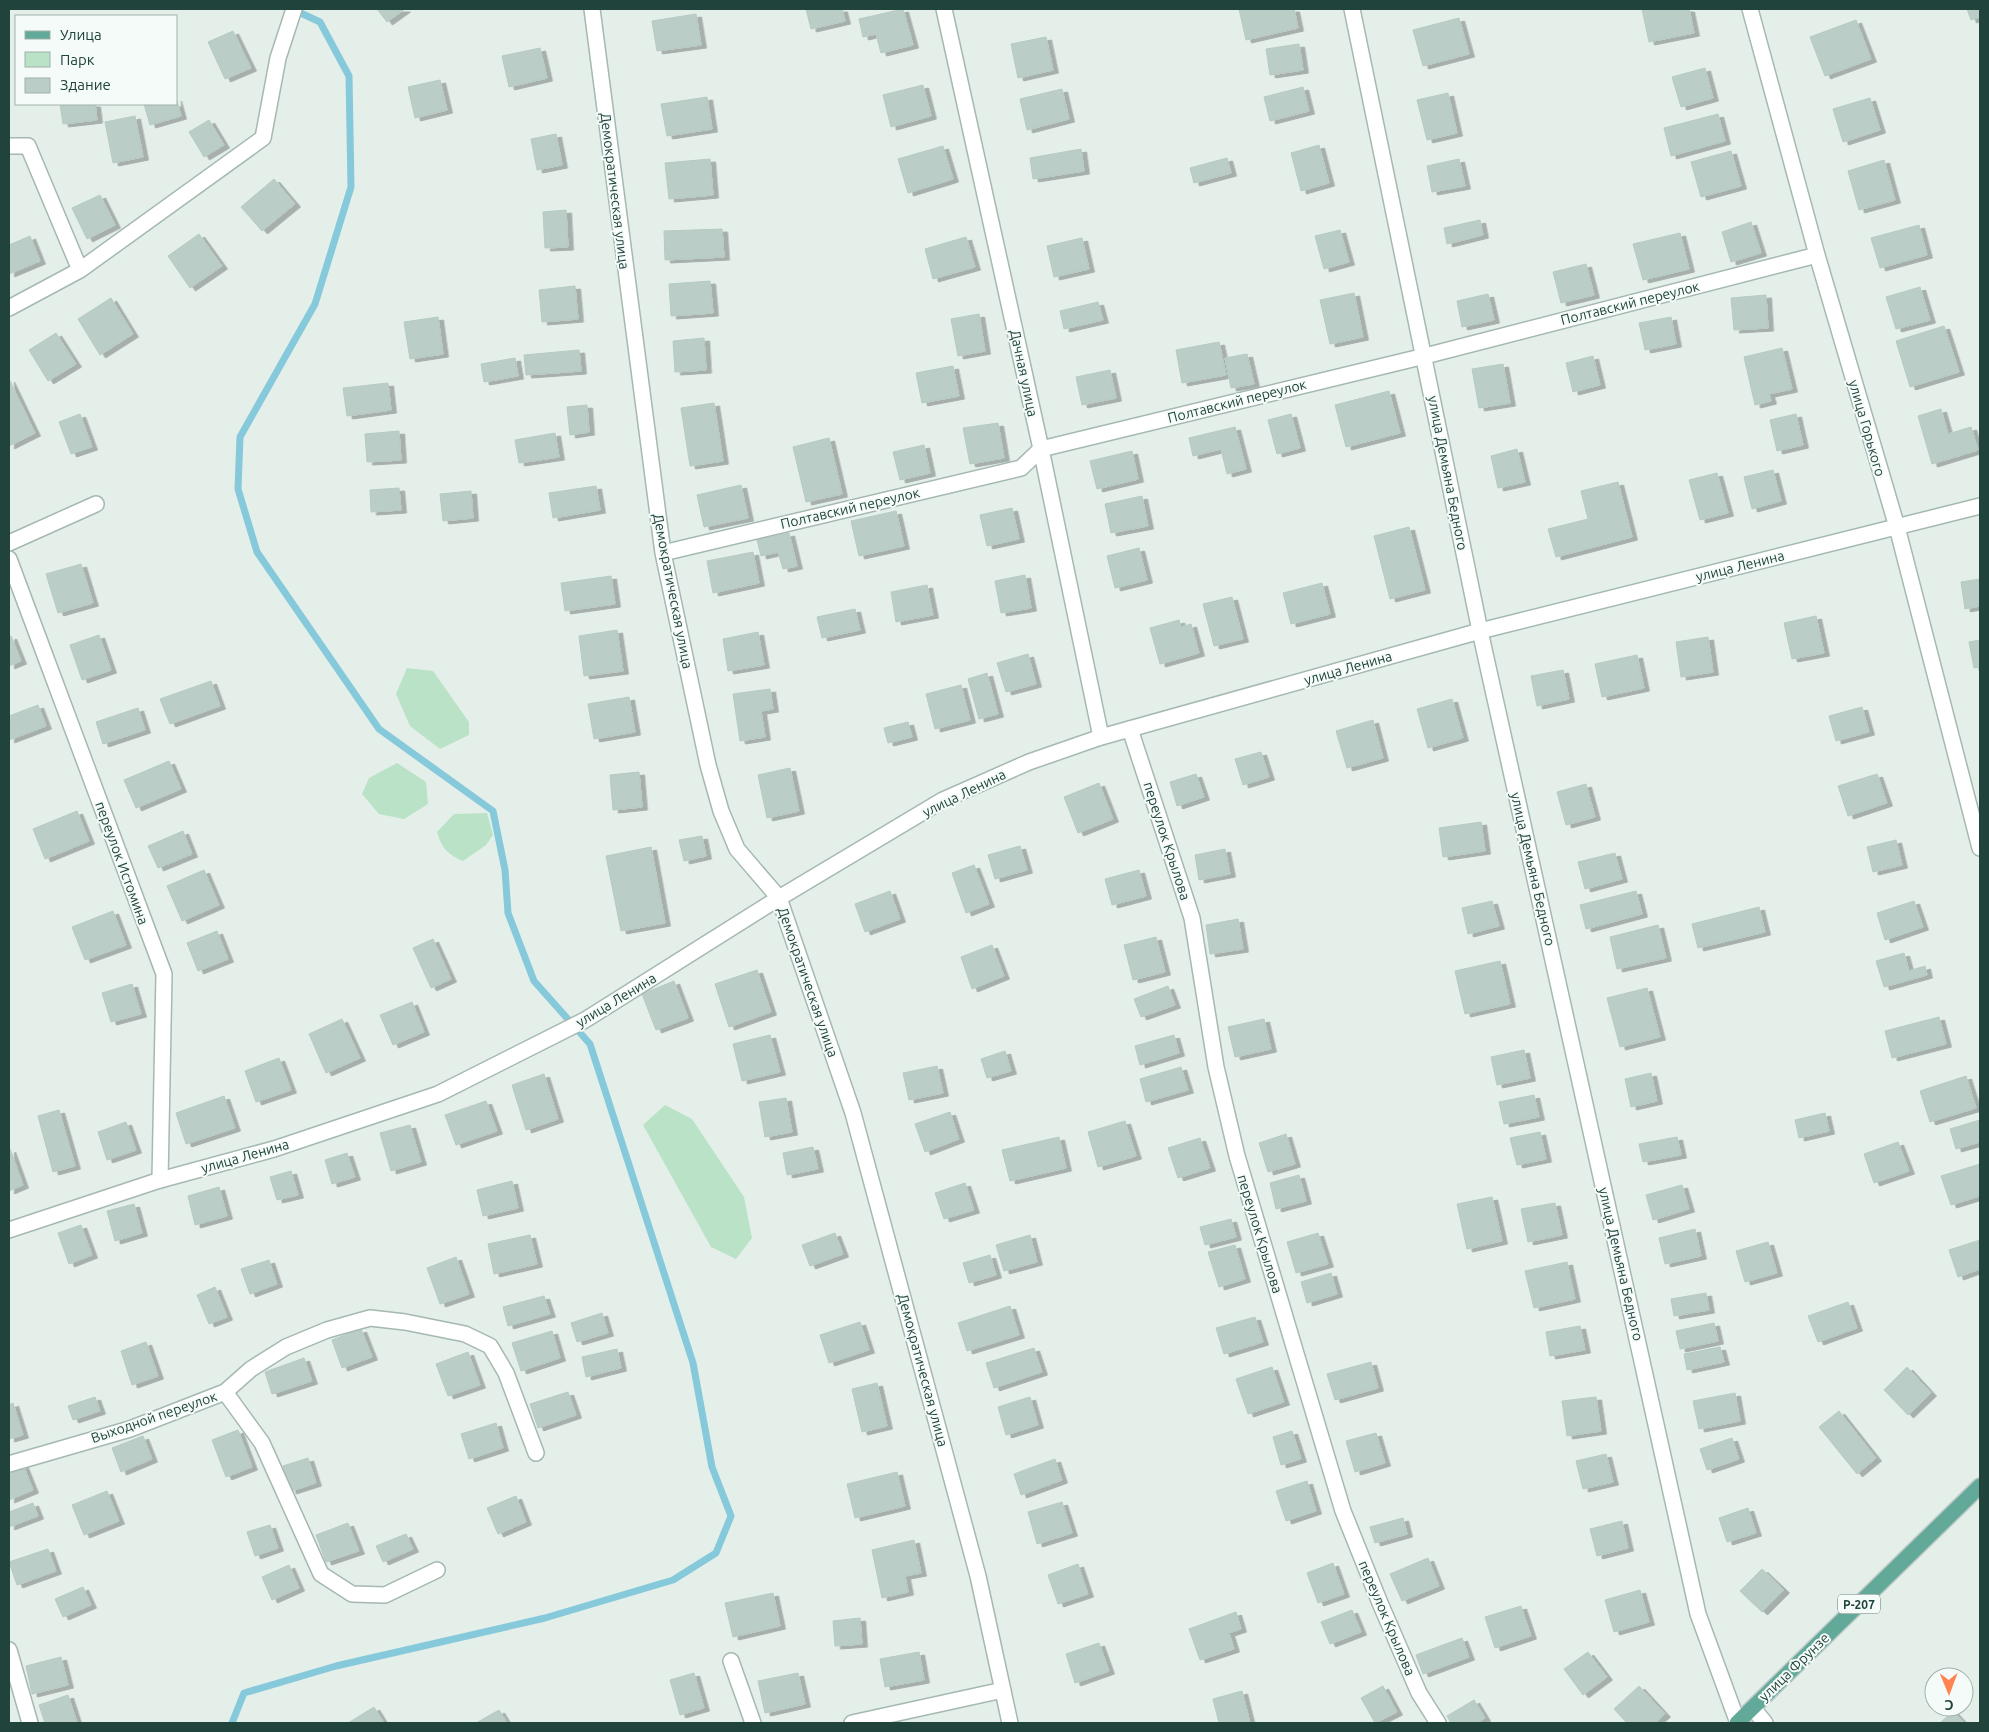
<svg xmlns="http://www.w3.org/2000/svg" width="1989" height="1732" font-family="Ubuntu,sans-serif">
  <defs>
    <filter id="shadow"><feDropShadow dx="5.5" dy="3" stdDeviation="0" flood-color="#0004"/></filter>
  </defs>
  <rect width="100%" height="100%" fill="#e4efea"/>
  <path fill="#bae2c7" d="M407,668l26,3 36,51v13l-29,14 -30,-23 -14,-32z
    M397,763l29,19 2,22 -24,15 -25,-5 -17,-20 7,-16z
    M487,813l6,22 -7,10 -23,16c-15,-6 -22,-14 -26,-29l17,-18z
    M665,1105l27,14 52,78 8,41 -16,21 -25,-12 -68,-122z"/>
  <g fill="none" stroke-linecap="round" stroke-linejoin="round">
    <path stroke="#86c9da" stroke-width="7" d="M232,1723l12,-30 92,-27 209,-48 128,-38 43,-27 15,-37 -19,-49 -19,-104 -103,-319 -56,-63 -26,-68 -3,-43 -12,-59 -114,-82 -122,-177 -19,-63 2,-52 75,-133 36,-117 -2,-111 -29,-54 -28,-13"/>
  </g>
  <path fill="#bbcdc7" stroke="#b5cac2" filter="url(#shadow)" d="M377,9h28l-18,13z
    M806,9h36l3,12 -34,8z
    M903,9l10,36 -32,8 -5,-19 -13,3 -4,-18z
    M1239,9h55l4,19 -52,12z
    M1642,9h47l5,24 -45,9z
    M1967,9h13v8l-9,3z
    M696,14l5,31 -44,6 -5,-30z
    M1459,18l10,36 -46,12 -10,-36z
    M1856,20l15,39 -46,17 -15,-39z
    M233,31l18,37 -26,11 -17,-37z
    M1046,37l7,33 -35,8 -7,-34z
    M1299,44l4,26 -33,5 -4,-26z
    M540,48l7,30 -38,9 -7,-31z
    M1705,68l8,30 -32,9 -9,-30z
    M440,80l7,30 -32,8 -7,-31z
    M923,85l8,31 -40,11 -8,-32z
    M1303,87l6,24 -39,10 -6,-24z
    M1062,89l7,30 -42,11 -7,-31z
    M1448,93l9,40 -30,7 -10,-40z
    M707,97l5,32 -45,7 -6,-32z
    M176,98l5,18 -31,9 -6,-21h32z
    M1870,98l10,32 -37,12 -10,-33z
    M60,104h35l2,16 -34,4z
    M1718,114l7,27 -54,15 -7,-28z
    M135,116l8,41 -30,6 -8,-41z
    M209,120l15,25 -20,12 -15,-25z
    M556,134l6,31 -25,5 -6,-31z
    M1319,145l10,38 -28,8 -10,-38z
    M943,146l10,33 -45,14 -10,-34z
    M1081,149l3,22 -51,8 -3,-21z
    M1731,151l10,35 -40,11 -10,-35z
    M1227,158l4,15 -37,10 -4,-15z
    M710,159l3,36 -44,4 -4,-36z
    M1459,159l6,27 -33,6 -5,-26z
    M1884,160l11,40 -36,10 -11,-39z
    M274,179l21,25 -33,27 -21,-24z
    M100,195l15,30 -28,14 -15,-31z
    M566,210l2,37 -23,1 -2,-36z
    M1480,220l3,15 -36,9 -3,-16z
    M1751,222l10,31 -30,9 -9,-30z
    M1919,225l8,30 -47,13 -9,-30z
    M722,229l2,28 -59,3 -1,-29z
    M1340,230l9,32 -25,7 -9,-33z
    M1680,233l9,36 -46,11 -10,-36z
    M199,234l23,32 -32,22 -22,-32z
    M30,236l10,25 -31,13v-29z
    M966,237l9,30 -42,12 -8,-30z
    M1082,238l7,31 -35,8 -7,-31z
    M1586,264l8,31 -33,8 -8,-31z
    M710,281l3,32 -42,3 -2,-32z
    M575,286l3,33 -36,3 -3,-32z
    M1920,287l10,33 -34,9 -10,-32z
    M1354,293l9,44 -33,7 -10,-44z
    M1488,294l6,26 -32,7 -5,-26z
    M1766,295l2,33 -34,2 -3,-32z
    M111,298l22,36 -33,21 -22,-36z
    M1098,302l5,18 -39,9 -4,-18z
    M979,314l6,37 -27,5 -7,-37z
    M438,317l5,37 -33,5 -6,-37z
    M1671,317l5,27 -31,6 -6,-27z
    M1944,326l15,46 -49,15 -14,-46z
    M56,333l20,31 -28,17 -19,-31z
    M704,338l2,32 -31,2 -2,-31z
    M1219,342l7,33 -44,8 -6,-33z
    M1782,348l10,41 -23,5 2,7 -16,4 -11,-48z
    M579,350l2,21 -55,4 -2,-20z
    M1247,354l7,30 -23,4 -6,-30z
    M1593,356l7,29 -27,7 -7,-29z
    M515,358l3,18 -34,6 -3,-18z
    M1503,364l7,39 -31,5 -7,-39z
    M953,366l6,30 -37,7 -6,-30z
    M1110,370l6,28 -34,7 -6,-28z
    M9,379l26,54 -26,13z
    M388,383l3,27 -44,6 -4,-28z
    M1389,391l11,42 -54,14 -11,-42z
    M714,403l9,58 -33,5 -9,-58z
    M587,405l2,27 -19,3 -3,-28z
    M1941,409l7,25 23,-7 7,23 -46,14 -14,-48z
    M80,414l12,33 -21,7 -12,-32z
    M1291,414l9,34 -23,6 -9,-34z
    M1796,414l7,31 -26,6 -7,-31z
    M998,423l6,35 -34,6 -7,-36z
    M1235,427l11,42 -19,5 -6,-25 -28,7 -4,-18z
    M399,431l2,29 -34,2 -2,-28z
    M555,433l4,24 -40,6 -4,-23z
    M829,438l13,56 -36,8 -13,-55z
    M924,445l6,28 -30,7 -7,-28z
    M1517,449l8,33 -27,6 -7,-32z
    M1132,451l6,28 -41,10 -7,-28z
    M1773,470l8,31 -29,8 -8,-32z
    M1717,473l11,40 -28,7 -11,-40z
    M1618,482l14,55 -76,20 -8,-28 40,-10 -7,-28z
    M741,485l7,33 -44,9 -7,-32z
    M596,486l4,24 -47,8 -4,-25z
    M399,488l2,22 -30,2 -1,-22z
    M471,491l2,27 -30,3 -3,-27z
    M1142,496l6,30 -37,7 -6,-29z
    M1012,508l7,31 -32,7 -7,-31z
    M896,511l8,35 -45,10 -8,-35z
    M1409,527l16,63 -35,9 -16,-63z
    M789,533l8,33 -14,3 -5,-17 -17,4 -4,-16z
    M1139,548l8,32 -32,8 -8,-32z
    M753,552l6,31 -46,10 -6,-32z
    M81,564l12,39 -35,10 -12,-39z
    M1025,575l6,33 -30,5 -6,-32z
    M611,576l4,28 -50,7 -4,-28z
    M1980,579v27l-15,3 -4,-27z
    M1322,583l8,31 -39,10 -8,-31z
    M927,585l6,30 -37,7 -5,-30z
    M1232,597l11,42 -29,7 -11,-42z
    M855,609l5,21 -38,8 -5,-21z
    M1816,616l8,37 -32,6 -8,-36z
    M1179,620l2,7 10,-3 8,29 -39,11 -10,-36z
    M617,630l6,41 -39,5 -5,-40z
    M758,632l6,33 -36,6 -5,-32z
    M99,635l12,35 -29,10 -12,-35z
    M11,636l10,25 -12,5v-29z
    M1708,637l5,35 -32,5 -5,-35z
    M1980,640v27l-6,1 -5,-26z
    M1028,654l8,30 -30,8 -9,-29z
    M1637,655l7,33 -42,9 -7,-33z
    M1563,670l6,29 -32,7 -6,-30z
    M987,673l11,41 -19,5 -11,-40z
    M211,681l9,25 -50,18 -10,-25z
    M961,685l9,35 -35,9 -9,-35z
    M770,689l3,20 -12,2 4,26 -25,4 -7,-47z
    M629,697l6,35 -41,7 -6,-35z
    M1452,699l11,39 -35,10 -11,-39z
    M38,705l8,21 -37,14v-24z
    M1862,707l7,25 -33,9 -7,-25z
    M138,708l7,22 -42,14 -7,-22z
    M1373,720l10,38 -36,10 -11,-37z
    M908,722l4,15 -24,6 -4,-15z
    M1261,752l8,25 -26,8 -8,-26z
    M169,761l12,28 -45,19 -12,-28z
    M790,768l9,43 -32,7 -9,-43z
    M639,772l3,35 -29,3 -3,-35z
    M1196,774l8,23 -27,9 -7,-24z
    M1877,774l10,29 -39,13 -10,-30z
    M1099,783l14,36 -35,14 -14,-36z
    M1586,784l9,33 -29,8 -9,-33z
    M77,811l12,30 -44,18 -12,-30z
    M1481,822l4,29 -42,6 -4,-29z
    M183,831l9,23 -34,14 -10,-22z
    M702,836l4,20 -22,5 -5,-21z
    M1896,840l6,25 -29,7 -6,-25z
    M1020,846l7,24 -32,9 -7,-24z
    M651,847l14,76 -44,8 -15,-75z
    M1225,849l5,25 -31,6 -4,-25z
    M1615,853l7,26 -37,10 -7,-27z
    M974,865l15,39 -23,9 -14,-40z
    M204,870l15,35 -37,16 -15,-35z
    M1139,870l7,26 -34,9 -7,-26z
    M890,891l10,28 -35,13 -10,-28z
    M1636,891l6,23 -56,15 -6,-24z
    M1492,901l7,25 -31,8 -6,-26z
    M1914,901l9,26 -38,13 -8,-27z
    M1759,907l6,25 -67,16 -6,-24z
    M113,911l13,34 -41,15 -13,-33z
    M1238,919l5,30 -33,5 -4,-29z
    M1658,925l8,33 -49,11 -7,-32z
    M217,931l11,28 -30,12 -11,-28z
    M1156,937l9,35 -32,8 -9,-35z
    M433,939l18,40 -20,9 -18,-40z
    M992,945l12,31 -32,13 -11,-32z
    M1904,953l5,18 16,-5 2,9 -43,12 -8,-26z
    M1500,961l10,43 -45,10 -10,-43z
    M757,970l14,42 -42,15 -14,-43z
    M674,981l14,37 -32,12 -14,-36z
    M132,984l9,30 -30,8 -9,-29z
    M1168,986l7,19 -34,12 -7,-18z
    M1647,988l13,49 -40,10 -13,-49z
    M412,1002l12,30 -31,13 -13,-30z
    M1939,1017l7,27 -54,14 -7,-27z
    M342,1019l18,39 -34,15 -17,-39z
    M1264,1019l7,30 -36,8 -7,-30z
    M770,1035l10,37 -38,9 -9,-37z
    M1174,1035l5,18 -39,12 -5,-19z
    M1524,1050l6,28 -33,7 -6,-28z
    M1005,1051l6,20 -24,7 -6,-19z
    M279,1058l12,32 -35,12 -11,-31z
    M937,1066l6,27 -34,7 -6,-27z
    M1181,1067l7,23 -42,12 -6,-23z
    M1651,1073l6,28 -26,6 -6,-28z
    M544,1074l14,45 -32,11 -14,-45z
    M1966,1076l10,32 -46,14 -10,-31z
    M1534,1095l5,22 -35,7 -5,-22z
    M224,1096l11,32 -49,16 -10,-31z
    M786,1098l6,34 -27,5 -6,-35z
    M486,1101l11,30 -41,14 -11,-30z
    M59,1110l16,56 -22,6 -15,-56z
    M950,1112l9,27 -34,13 -10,-28z
    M1825,1113l4,18 -30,7 -4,-18z
    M1980,1120v22l-24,7 -6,-20z
    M1125,1121l11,35 -38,11 -10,-35z
    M126,1122l10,28 -29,10 -9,-28z
    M410,1125l11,37 -30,9 -11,-38z
    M1540,1132l6,27 -29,6 -7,-27z
    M1286,1134l9,30 -27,8 -9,-29z
    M1059,1137l7,31 -56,13 -8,-31z
    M1677,1137l4,18 -38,7 -4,-18z
    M1200,1138l10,30 -32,10 -10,-30z
    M1898,1142l11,29 -35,12 -10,-29z
    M813,1147l5,22 -31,6 -4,-22z
    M10,1149l13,36 -14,6v-41z
    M347,1153l8,24 -23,7 -7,-24z
    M1980,1164v32l-29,9 -10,-29z
    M291,1171l7,24 -21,5 -7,-23z
    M1299,1175l7,26 -30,8 -6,-26z
    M512,1181l6,27 -35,8 -6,-26z
    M965,1183l9,27 -30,9 -9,-26z
    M1682,1185l7,24 -36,11 -7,-25z
    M219,1187l8,29 -32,9 -7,-29z
    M1492,1197l10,44 -35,8 -10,-45z
    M1555,1203l7,32 -34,7 -7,-33z
    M134,1204l8,29 -27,8 -8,-30z
    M1231,1219l5,18 -31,8 -5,-18z
    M81,1225l11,30 -23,9 -11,-31z
    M1695,1229l6,27 -36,8 -6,-26z
    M835,1233l8,21 -33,12 -8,-21z
    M1318,1233l10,31 -32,9 -9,-31z
    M530,1235l7,29 -43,10 -6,-30z
    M1030,1235l7,27 -33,9 -8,-26z
    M1980,1240v29l-22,8 -9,-27z
    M1768,1242l9,31 -32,9 -9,-31z
    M1235,1245l10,34 -26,8 -11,-35z
    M990,1255l6,20 -27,8 -6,-20z
    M456,1257l13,37 -29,10 -13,-36z
    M269,1260l8,24 -27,10 -9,-25z
    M1567,1262l8,37 -41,9 -9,-37z
    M1331,1273l6,21 -30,9 -6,-21z
    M215,1287l12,30 -18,7 -12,-29z
    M1706,1293l3,17 -35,6 -3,-17z
    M544,1296l6,18 -42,12 -5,-19z
    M1848,1302l9,26 -39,14 -10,-26z
    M1010,1306l9,29 -52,16 -9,-28z
    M602,1313l6,20 -31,9 -6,-19z
    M1255,1317l8,25 -39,12 -8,-26z
    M860,1322l9,28 -40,13 -9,-28z
    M1714,1323l4,18 -38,8 -4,-18z
    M1580,1326l5,24 -35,6 -4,-24z
    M361,1329l11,28 -30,11 -10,-28z
    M552,1331l8,27 -39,13 -9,-28z
    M146,1342l12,34 -26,9 -11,-34z
    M1720,1347l4,15 -37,8 -3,-16z
    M1034,1348l8,24 -48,16 -8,-25z
    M617,1349l4,19 -35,9 -4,-20z
    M468,1352l12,33 -32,11 -12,-32z
    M304,1358l8,23 -40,13 -7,-22z
    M1371,1362l7,26 -43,12 -8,-26z
    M1272,1367l12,35 -36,12 -12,-35z
    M1907,1367l24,26 -23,22 -24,-25z
    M877,1383l10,43 -25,6 -10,-43z
    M568,1392l8,23 -38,13 -8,-24z
    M1735,1393l5,28 -41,8 -6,-28z
    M95,1397l5,14 -27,9 -5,-14z
    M1030,1397l8,28 -32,10 -8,-28z
    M1596,1397l5,34 -34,5 -5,-35z
    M13,1403l10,32 -14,4v-34z
    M1839,1411l37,47 -19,16 -38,-47z
    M496,1423l7,25 -34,11 -8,-25z
    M238,1430l14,37 -26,10 -14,-37z
    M1292,1431l9,28 -20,6 -8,-28z
    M1376,1433l9,30 -30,9 -9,-31z
    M143,1436l9,23 -31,13 -9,-24z
    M1732,1438l7,21 -32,11 -7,-21z
    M1606,1454l7,28 -30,7 -7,-28z
    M308,1458l8,25 -25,8 -8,-25z
    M1055,1459l7,21 -41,15 -7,-21z
    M23,1465l10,25 -24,10v-29z
    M897,1472l8,34 -50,12 -8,-34z
    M1307,1481l9,30 -30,10 -10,-30z
    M107,1491l12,30 -35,14 -12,-30z
    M516,1496l10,26 -28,12 -11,-26z
    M1062,1502l10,31 -35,11 -9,-32z
    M33,1503l5,13 -29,11v-15z
    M1748,1508l8,25 -29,9 -8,-24z
    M1403,1518l4,16 -32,9 -5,-16z
    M1622,1521l6,27 -31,8 -7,-27z
    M348,1523l11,28 -33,11 -10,-27z
    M270,1525l8,23 -23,8 -8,-24z
    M406,1534l7,15 -30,13 -7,-16z
    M914,1540l7,33 -16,3 3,16 -26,6 -10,-48z
    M48,1549l8,22 -39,14 -8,-23z
    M1428,1558l11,28 -37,15 -12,-27z
    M1333,1563l11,31 -26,9 -11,-30z
    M1078,1564l10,30 -30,10 -10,-29z
    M289,1565l10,23 -27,12 -10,-23z
    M1762,1569l22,21 -22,22 -22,-21z
    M83,1587l8,18 -28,12 -8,-18z
    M1640,1590l9,32 -35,10 -9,-32z
    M773,1593l7,33 -47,11 -8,-34z
    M1521,1606l10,30 -36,12 -10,-31z
    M1352,1610l9,22 -31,12 -9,-22z
    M1236,1612l5,17 -12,4 5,16 -34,11 -11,-31z
    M860,1618l2,26 -27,2 -2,-25z
    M1462,1638l7,19 -46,17 -7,-19z
    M1099,1643l10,28 -34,12 -9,-29z
    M919,1652l5,28 -39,7 -5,-28z
    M1588,1652l19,25 -24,18 -19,-26z
    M61,1657l7,28 -36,9 -6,-28z
    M694,1673l10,35 -24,7 -10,-35z
    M798,1673l7,31 -40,9 -7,-32z
    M1383,1686l14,26 -22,11 -14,-25z
    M1639,1686l26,28 -10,9h-28l-13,-14z
    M1242,1691l8,32h-31l-6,-24z
    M68,1695l9,28h-32l-6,-18z
    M1474,1700l11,18 -8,5h-26l-4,-7z
    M374,1707l10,16h-36z
    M499,1710l8,13h-31z
    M1953,1711l11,12h-24z"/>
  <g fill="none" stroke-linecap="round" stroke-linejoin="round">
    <defs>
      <path id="minor" d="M592,9l71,544 45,212 13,46 16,38 42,49 74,215 125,463 32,147
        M944,9l97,440 60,288
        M1352,9l128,622 218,983 40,109
        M1750,9l67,246 80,272 83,321
        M9,146h19l52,124
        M9,308l71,-38 183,-132 15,-80 16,-49
        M9,543l87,-39
        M663,553l358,-85 20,-19 384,-93 392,-101
        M9,559l155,415 -4,206
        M1130,729l62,189 24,149 21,89 106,355 37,92 39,90 19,30
        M225,1392l37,51 59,131 31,20 33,1 52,-25
        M9,1464l121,-35 95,-37 26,-23 35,-22 41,-17 43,-12 35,4 60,12 25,12 16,27 30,80
        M9,1650l21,73
        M731,1661l22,62
        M1753,1708l12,15
        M852,1723l151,-33"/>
      <path id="tertiary" d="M9,1230l151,-50 114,-31 164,-55 147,-74 194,-122 164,-98 86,-38 72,-25 379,-106 500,-125"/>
      <path id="primary" d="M1737,1723l243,-237"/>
    </defs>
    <use href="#minor" stroke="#a5b8b2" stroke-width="18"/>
    <use href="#tertiary" stroke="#a5b8b2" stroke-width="18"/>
    <use href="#primary" stroke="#c1cac8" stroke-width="18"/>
    <use href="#minor" stroke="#fff" stroke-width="15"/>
    <use href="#tertiary" stroke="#fff" stroke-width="15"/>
    <use href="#primary" stroke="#63a99a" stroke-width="15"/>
  </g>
  <g text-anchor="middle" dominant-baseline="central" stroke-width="4" stroke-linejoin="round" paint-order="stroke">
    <rect fill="#f5fbf8" stroke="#607a74" stroke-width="1" x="1838" y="1594.5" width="42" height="19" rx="4"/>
    <g font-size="12" font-weight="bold" fill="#20433b">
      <text x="1859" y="1604">Р-207</text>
    </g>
    <g font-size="14" fill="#20433b" stroke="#f5fbf8">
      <text transform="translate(615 191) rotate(83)">Демократическая улица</text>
      <text transform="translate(1630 303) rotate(-14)">Полтавский переулок</text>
      <text transform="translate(1024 373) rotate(78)">Дачная улица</text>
      <text transform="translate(1237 401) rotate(-14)">Полтавский переулок</text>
      <text transform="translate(1867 428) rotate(74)">улица Горького</text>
      <text transform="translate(1448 473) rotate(79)">улица Демьяна Бедного</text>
      <text transform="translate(850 508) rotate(-13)">Полтавский переулок</text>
      <text transform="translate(1740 566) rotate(-14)">улица Ленина</text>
      <text transform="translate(673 591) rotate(79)">Демократическая улица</text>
      <text transform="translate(1348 668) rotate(-16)">улица Ленина</text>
      <text transform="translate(964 793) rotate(-26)">улица Ленина</text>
      <text transform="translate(1167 841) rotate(72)">переулок Крылова</text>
      <text transform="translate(122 863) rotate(70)">переулок Истомина</text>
      <text transform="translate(1533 869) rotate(77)">улица Демьяна Бедного</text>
      <text transform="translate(808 982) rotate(71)">Демократическая улица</text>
      <text transform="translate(616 1000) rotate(-31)">улица Ленина</text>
      <text transform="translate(245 1156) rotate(-16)">улица Ленина</text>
      <text transform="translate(1260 1234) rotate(73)">переулок Крылова</text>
      <text transform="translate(1621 1264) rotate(77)">улица Демьяна Бедного</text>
      <text transform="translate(923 1370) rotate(75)">Демократическая улица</text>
      <text transform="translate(154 1417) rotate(-19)">Выходной переулок</text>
      <text transform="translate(1387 1618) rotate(67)">переулок Крылова</text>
      <text transform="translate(1794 1667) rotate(-44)">улица Фрунзе</text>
    </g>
  </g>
  <rect width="1989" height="1732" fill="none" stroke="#20433b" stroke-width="20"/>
  <rect x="15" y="15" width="162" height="90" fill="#f5fbf8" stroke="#a0b1ac"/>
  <rect x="25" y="31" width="25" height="8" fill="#63a99a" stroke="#a0b1ac"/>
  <text x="60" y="40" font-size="15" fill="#20433b">Улица</text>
  <rect x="25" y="52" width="25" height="15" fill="#bae2c7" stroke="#a0b1ac"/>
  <text x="60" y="65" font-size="15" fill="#20433b">Парк</text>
  <rect x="25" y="78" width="25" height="15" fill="#bbcdc7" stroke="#a0b1ac"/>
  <text x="60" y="90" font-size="15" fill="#20433b">Здание</text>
  <g transform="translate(1949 1692) rotate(179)"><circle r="24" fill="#f5fbf8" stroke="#a0b1ac"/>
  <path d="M0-4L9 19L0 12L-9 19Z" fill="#ff8452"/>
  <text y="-8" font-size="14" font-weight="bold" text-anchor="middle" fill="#20433b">С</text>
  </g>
</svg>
